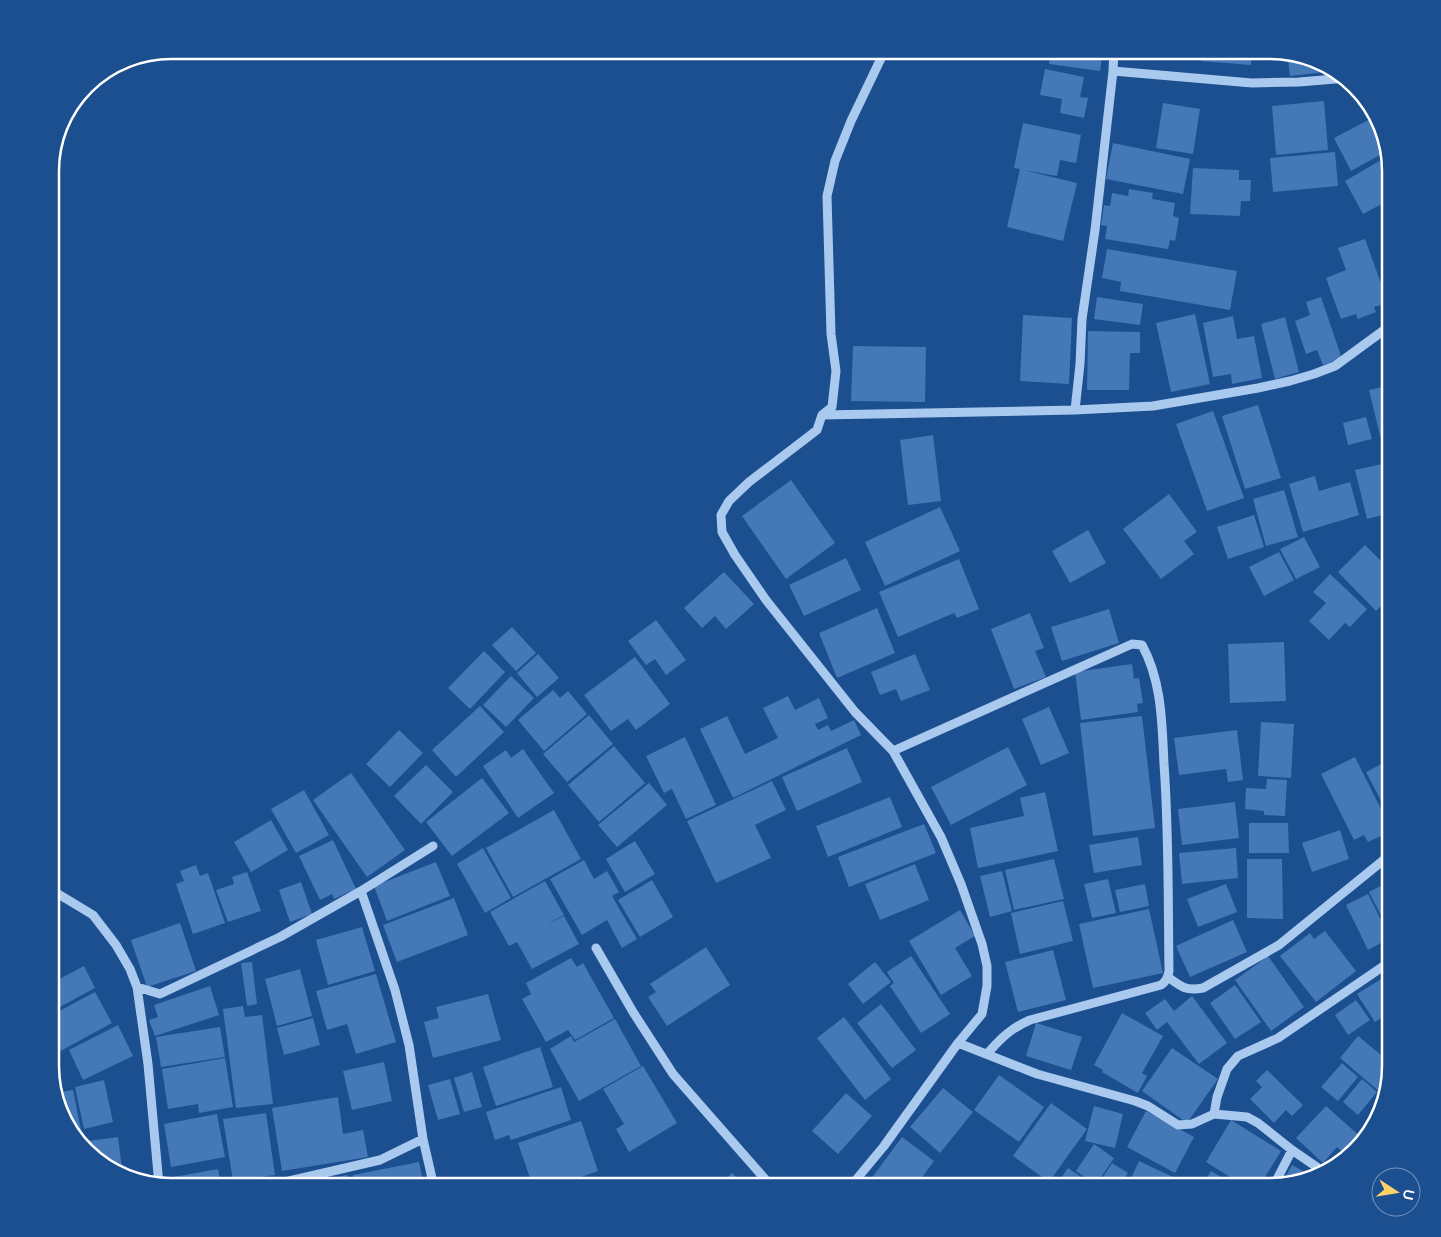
<svg xmlns="http://www.w3.org/2000/svg" width="1441" height="1237" font-family="'Varela Round',sans-serif">
  <rect width="100%" height="100%" fill="#1b4f8f"/>
  <path fill="#4478b7" d="M1051,50h52l-3,21 -51,-7z
    M1152,50h37v5l-37,-3z
    M1202,50h50l-1,15 -50,-4z
    M1287,53l29,6 19,12 -45,5z
    M1045,69l39,8 -4,20 8,1 -4,20 -24,-5 2,-14 -22,-4z
    M1324,101l4,49 -52,5 -4,-49z
    M1163,103l37,6 -7,45 -37,-6z
    M1376,116l6,8 5,27 -36,20 -17,-33z
    M1023,123l58,12 -5,28 -16,-3 -3,16 -34,-6 54,13 -14,58 -56,-14 13,-58 -6,-1z
    M1113,143l77,16 -7,35 -77,-15z
    M1335,152l3,34 -65,6 -3,-34z
    M1388,156l3,15v28l-28,15 -18,-33z
    M1193,168l46,2v10h12l-1,21h-9l-1,15 -50,-2z
    M1129,189l24,4 -1,6 23,4 -2,13 6,2 -4,23 -5,-1 -2,9 -63,-10 2,-13 -6,-1 3,-20 6,1 2,-13 16,3z
    M1365,239l23,64 -14,4 2,5 -18,7 -2,-5 -15,5 -15,-41 20,-8 -8,-22z
    M1107,249l130,22 -7,39 -110,-19 1,-9 -19,-4z
    M1391,252v20l-3,1 -7,-18z
    M1097,297l46,7 -3,21 -46,-6z
    M1321,297l21,62 -19,6 -6,-15 -11,4 -11,-33 15,-6 -4,-13z
    M1195,314l15,70 -39,8 -15,-69z
    M1023,315l49,3 -3,66 -49,-3z
    M1233,316l4,23 17,-3 8,42 -30,6 -1,-10 -18,3 -10,-54z
    M1285,317l14,55 -24,7 -14,-55z
    M1088,331l52,1v21h-10l-1,37h-42z
    M853,346l73,1 -1,55 -74,-1z
    M1391,385v73l-5,2 -17,-70z
    M1258,405l23,73 -36,11 -23,-73z
    M1213,411l31,87 -37,13 -31,-87z
    M1366,417l6,22 -24,6 -5,-22z
    M933,435l8,66 -33,4 -8,-65z
    M1391,462v51l-24,6 -12,-49z
    M1315,476l4,15 31,-9 9,33 -56,17 -14,-48z
    M791,480l44,63 -49,36 -44,-63z
    M1284,490l14,47 -32,9 -13,-47z
    M1169,494l28,38 -13,9 10,13 -33,25 -38,-50z
    M940,507l20,44 -75,35 -20,-44z
    M1254,515l10,32 -36,12 -11,-32z
    M1088,530l18,33 -36,20 -18,-32z
    M1304,537l16,30 -24,12 -16,-30z
    M1365,545l26,26v25l-15,15 -38,-39z
    M1391,548v12l-6,-6z
    M1279,552l15,28 -30,16 -15,-29z
    M846,558l15,32 -57,26 -15,-31z
    M959,559l20,50 -22,9 -3,-5 -56,24 -19,-45z
    M724,572l30,32 -28,25 -11,-13 -13,12 -18,-20z
    M1330,574l37,35 -17,18 -5,-4 -16,17 -20,-19 17,-18 -13,-11z
    M877,608l18,45 -58,25 -18,-45z
    M1109,609l10,34 -57,18 -11,-34z
    M1030,613l14,35 -9,3 11,26 -32,12 -23,-60z
    M656,620l30,40 -20,15 -11,-16 -9,6 -18,-24z
    M512,627l24,26 -20,18 -24,-26z
    M1284,642l2,59 -56,2 -2,-59z
    M484,651l21,21 -35,37 -22,-21z
    M538,654l21,24 -22,19 -20,-24z
    M915,654l15,36 -29,11 -5,-12 -16,6 -9,-23z
    M635,657l35,47 -34,26 -8,-11 -17,12 -27,-36z
    M1132,664l2,15 5,-1 4,25 -6,1 1,8 -57,8 -6,-48z
    M511,676l23,22 -28,29 -23,-22z
    M553,690l7,8 8,-7 19,23 -43,37 -26,-31z
    M788,696l7,14 24,-12 9,20 -13,6 3,6 10,-5 3,6 23,-11 7,15 -128,63 -33,-69 27,-13 18,38 33,-16 -15,-30z
    M480,706l24,26 -48,45 -24,-27z
    M1049,707l20,46 -28,12 -19,-46z
    M589,715l24,29 -46,38 -24,-28z
    M1142,716l13,112 -62,8 -13,-113z
    M1261,722l33,2 -3,54 -33,-2z
    M399,730l24,23 -33,34 -24,-23z
    M1237,730l6,50 -15,2 -2,-13 -47,6 -5,-37z
    M685,737l31,68 -30,14 -14,-30 -8,4 -18,-37z
    M614,746l31,37 -46,39 -31,-37z
    M1008,747l19,38 -76,40 -20,-38z
    M847,748l15,34 -65,29 -15,-34z
    M523,749l31,44 -36,25 -35,-52 23,-16 5,8z
    M1355,757l33,66 -7,3 4,8 -17,8 -4,-7 -10,5 -33,-66z
    M1391,759v61l-25,-48z
    M426,765l27,27 -32,32 -27,-28z
    M351,773l54,77 -38,27 -54,-77z
    M482,778l27,35 -57,43 -26,-34z
    M1267,779l20,1 -2,36 -21,-1v-4l-19,-2 1,-21 20,1z
    M772,781l14,29 -31,15 16,33 -55,25 -29,-62z
    M649,783l18,22 -50,42 -19,-22z
    M304,790l25,45 -33,18 -25,-44z
    M1045,792l13,59 -80,17 -8,-40 54,-12 -4,-18z
    M890,797l12,30 -74,30 -12,-31z
    M1235,802l4,36 -57,7 -4,-36z
    M554,810l27,49 -68,38 -27,-49z
    M271,820l17,30 -37,22 -17,-30z
    M1249,823h39l1,30h-40z
    M924,824l12,29 -87,34 -11,-30z
    M1340,830l9,29 -37,13 -10,-29z
    M1138,837l4,28 -48,8 -5,-28z
    M333,840l23,49 -22,10 -2,-5 -12,6 -21,-44z
    M635,841l20,33 -30,18 -19,-33z
    M483,848l28,50 -26,15 -28,-49z
    M1236,848l2,30 -56,6 -3,-31z
    M1054,859l10,40 -50,11 -9,-40z
    M1247,859h35l1,60 -36,-1z
    M584,860l10,19 13,-8 12,21 -7,4 25,43 -15,9 -15,-28 -25,15 -32,-56z
    M436,862l14,34 -63,25 -13,-35z
    M915,864l14,36 -49,20 -15,-36z
    M196,865l4,11 8,-3 17,50 -32,11 -17,-50 8,-3 -4,-10z
    M1002,871l10,40 -22,6 -10,-41z
    M247,872l14,39 -33,11 -12,-32 18,-6 -2,-7z
    M1108,879l8,34 -24,5 -8,-34z
    M652,880l21,37 -33,20 -22,-37z
    M545,881l19,34 -18,10 18,-9 15,28 -47,25 -15,-27 -8,4 -19,-34z
    M1390,881l1,1v53l-22,-43z
    M301,882l11,32 -22,8 -11,-32z
    M1145,884l4,22 -29,6 -5,-22z
    M1226,884l11,28 -39,15 -11,-28z
    M1368,894l22,44 -22,12 -22,-45z
    M454,898l14,37 -71,27 -14,-37z
    M1063,901l10,40 -53,13 -9,-41z
    M1149,909l14,64 -70,15 -14,-64z
    M960,910l15,26 -20,12 17,28 -31,19 -32,-54z
    M1233,920l14,32 -57,25 -14,-31z
    M180,923l16,48 -49,16 -16,-47z
    M362,927l13,44 -47,14 -12,-45z
    M1325,931l31,40 -40,31 -36,-46 30,-23 4,6z
    M706,947l24,38 -63,41 -19,-29 8,-5 -6,-8z
    M1053,950l13,50 -48,12 -13,-50z
    M911,956l39,58 -29,19 -31,-47 4,-3 -7,-11z
    M1268,956l36,51 -33,24 -36,-51z
    M571,958l6,9 6,-4 31,55 -39,22 -7,-10 -22,12 -24,-43 9,-5 -5,-11z
    M252,962l5,42 -10,2 -6,-43z
    M875,962l16,20 -28,22 -15,-20z
    M84,966l11,22 -39,21 -6,-10v-15z
    M300,969l12,47 -35,10 -12,-47z
    M1391,973v39l-16,10 -18,-28z
    M376,974l20,68 -40,12 -9,-30 -20,6 -11,-39z
    M1235,985l26,37 -26,17 -25,-36z
    M210,986l9,29 -64,21 -6,-16 9,-3 -4,-12z
    M95,992l17,31 -57,31 -5,-9v-29z
    M488,994l13,46 -68,18 -9,-36 15,-4 -3,-11z
    M1192,996l35,47 -28,21 -32,-42 -10,8 -12,-17 20,-14 9,12z
    M1356,1000l14,20 -22,15 -13,-20z
    M881,1004l35,46 -24,18 -35,-45z
    M243,1006l2,11 17,-2 11,89 -37,4 -13,-99z
    M1122,1013l41,23 -21,37 5,3 -9,17 -36,-21 1,-2 -9,-5z
    M844,1017l47,62 -26,21 -48,-62z
    M313,1018l7,27 -36,10 -7,-27z
    M615,1019l26,47 -62,35 -29,-52 21,-13 3,6z
    M1036,1023l46,14 -11,33 -45,-14z
    M118,1025l15,31 -50,24 -14,-30z
    M220,1027l5,30 -64,10 -5,-30z
    M1391,1029v22l-9,-18z
    M1358,1036l33,27 -4,23 -6,7 -41,-35z
    M540,1047l13,40 -57,19 -13,-39z
    M1172,1048l46,31 -31,44 -45,-32z
    M225,1058l8,49 -34,6 -1,-9 -30,5 -6,-40z
    M384,1062l8,39 -40,9 -9,-39z
    M1342,1063l16,14 -20,24 -17,-14z
    M643,1066l34,57 -48,29 -13,-23 8,-5 -21,-35z
    M1267,1070l36,35 -11,11 -6,-6 -12,13 -24,-24 12,-12 -6,-6z
    M472,1072l10,35 -18,5 -10,-34z
    M999,1075l45,32 -25,35 -45,-32z
    M450,1079l10,35 -22,6 -10,-35z
    M1362,1079l15,13 -19,23 -15,-13z
    M104,1080l9,42 -29,7 -9,-42z
    M561,1087l10,33 -60,20 -2,-5 -14,5 -9,-28z
    M943,1088l30,24 -33,41 -30,-26z
    M73,1090l8,40 -9,2 -10,-13 -7,-26z
    M846,1093l26,23 -34,38 -26,-23z
    M338,1097l5,37 20,-4 5,27 -86,14 -10,-63z
    M1051,1103l36,26 -38,53 -36,-26z
    M1094,1106l29,8 -8,34 -30,-7z
    M1326,1106l37,33 -16,17 -10,-9 -14,16 -27,-25z
    M1146,1111l48,26 -19,36 -48,-26z
    M266,1113l9,62 -42,6 -10,-62z
    M217,1114l8,43 -54,10 -7,-43z
    M1231,1120l50,31 -22,36h-13l-40,-25z
    M581,1121l17,50 -45,16h-20l-15,-44z
    M118,1137l5,40 -32,-20 -11,-15z
    M902,1137l32,24 -19,26h-34l-10,-8z
    M1094,1144l20,14 -18,27 -20,-14z
    M1139,1161l49,23 -2,3h-59z
    M419,1162l5,25h-69l-2,-12z
    M1112,1163l16,10 -9,14h-19l-2,-2z
    M1292,1165l24,13 -35,7z
    M1068,1168l28,19h-41z
    M218,1169l3,18h-47l-1,-10z
    M1211,1171l27,16h-37z
    M732,1173l15,14h-28z
    M347,1175l2,12h-56v-1z"/>
  <g fill="none" stroke-linecap="round" stroke-linejoin="round">
    <path stroke="#a9c9ee" stroke-width="9" d="M1113,71l139,12 47,-1 48,-4
      M1075,410l5,-46 2,-45 13,-89 18,-159 1,-21
      M822,415l253,-5 78,-4 105,-18 32,-7 24,-7 21,-8 56,-41
      M893,751l239,-107 10,1c20,36 20,79 22,119 5,69 4,138 5,207 -1,6 -3,11 -8,14l-131,35c-19,8 -30,19 -43,34
      M50,889l43,26 23,30 14,24 7,18 11,77 11,121
      M361,891l34,99 14,55 14,94 11,48
      M596,948l37,64 40,62 99,113
      M1168,977c13,10 18,14 35,11l76,-43 112,-91
      M137,987l23,7 120,-57 81,-46 72,-45
      M958,1043l79,31 98,27 13,5 30,19 14,-1 22,-10 33,3 11,6 34,27 32,22
      M1214,1114l3,-17 10,-28 11,-13 40,-18 113,-77
      M263,1187l117,-27 43,-21
      M850,1187l34,-41 74,-103 24,-29 5,-28v-20l-5,-22 -21,-60 -20,-47 -48,-86 -38,-39 -89,-112 -31,-45 -13,-23 -1,-17 8,-14 20,-19 68,-52 5,-15 10,-8 4,-36 -5,-37 -4,-138 8,-35 16,-40 34,-71
      M1273,1187l19,-37"/>
  </g>
  <path d="M0 0H1441V1237H0ZM171 59H1270A112 112 0 0 1 1382 171V1066A112 112 0 0 1 1270 1178H171A112 112 0 0 1 59 1066V171A112 112 0 0 1 171 59Z" fill="#1b4f8f" fill-rule="evenodd"/>
  <path fill="none" stroke="#fff" stroke-width="2.5" d="M171 59H1270A112 112 0 0 1 1382 171V1066A112 112 0 0 1 1270 1178H171A112 112 0 0 1 59 1066V171A112 112 0 0 1 171 59Z"/>
  <g transform="translate(1396 1192) rotate(102)"><circle r="24" fill="#1b4f8f" stroke="#7695bc"/>
  <path d="M0-4L9 19L0 12L-9 19Z" fill="#ffd166"/>
  <text y="-8" font-size="14" font-weight="bold" text-anchor="middle" fill="#ffffff">U</text>
  </g>
</svg>
